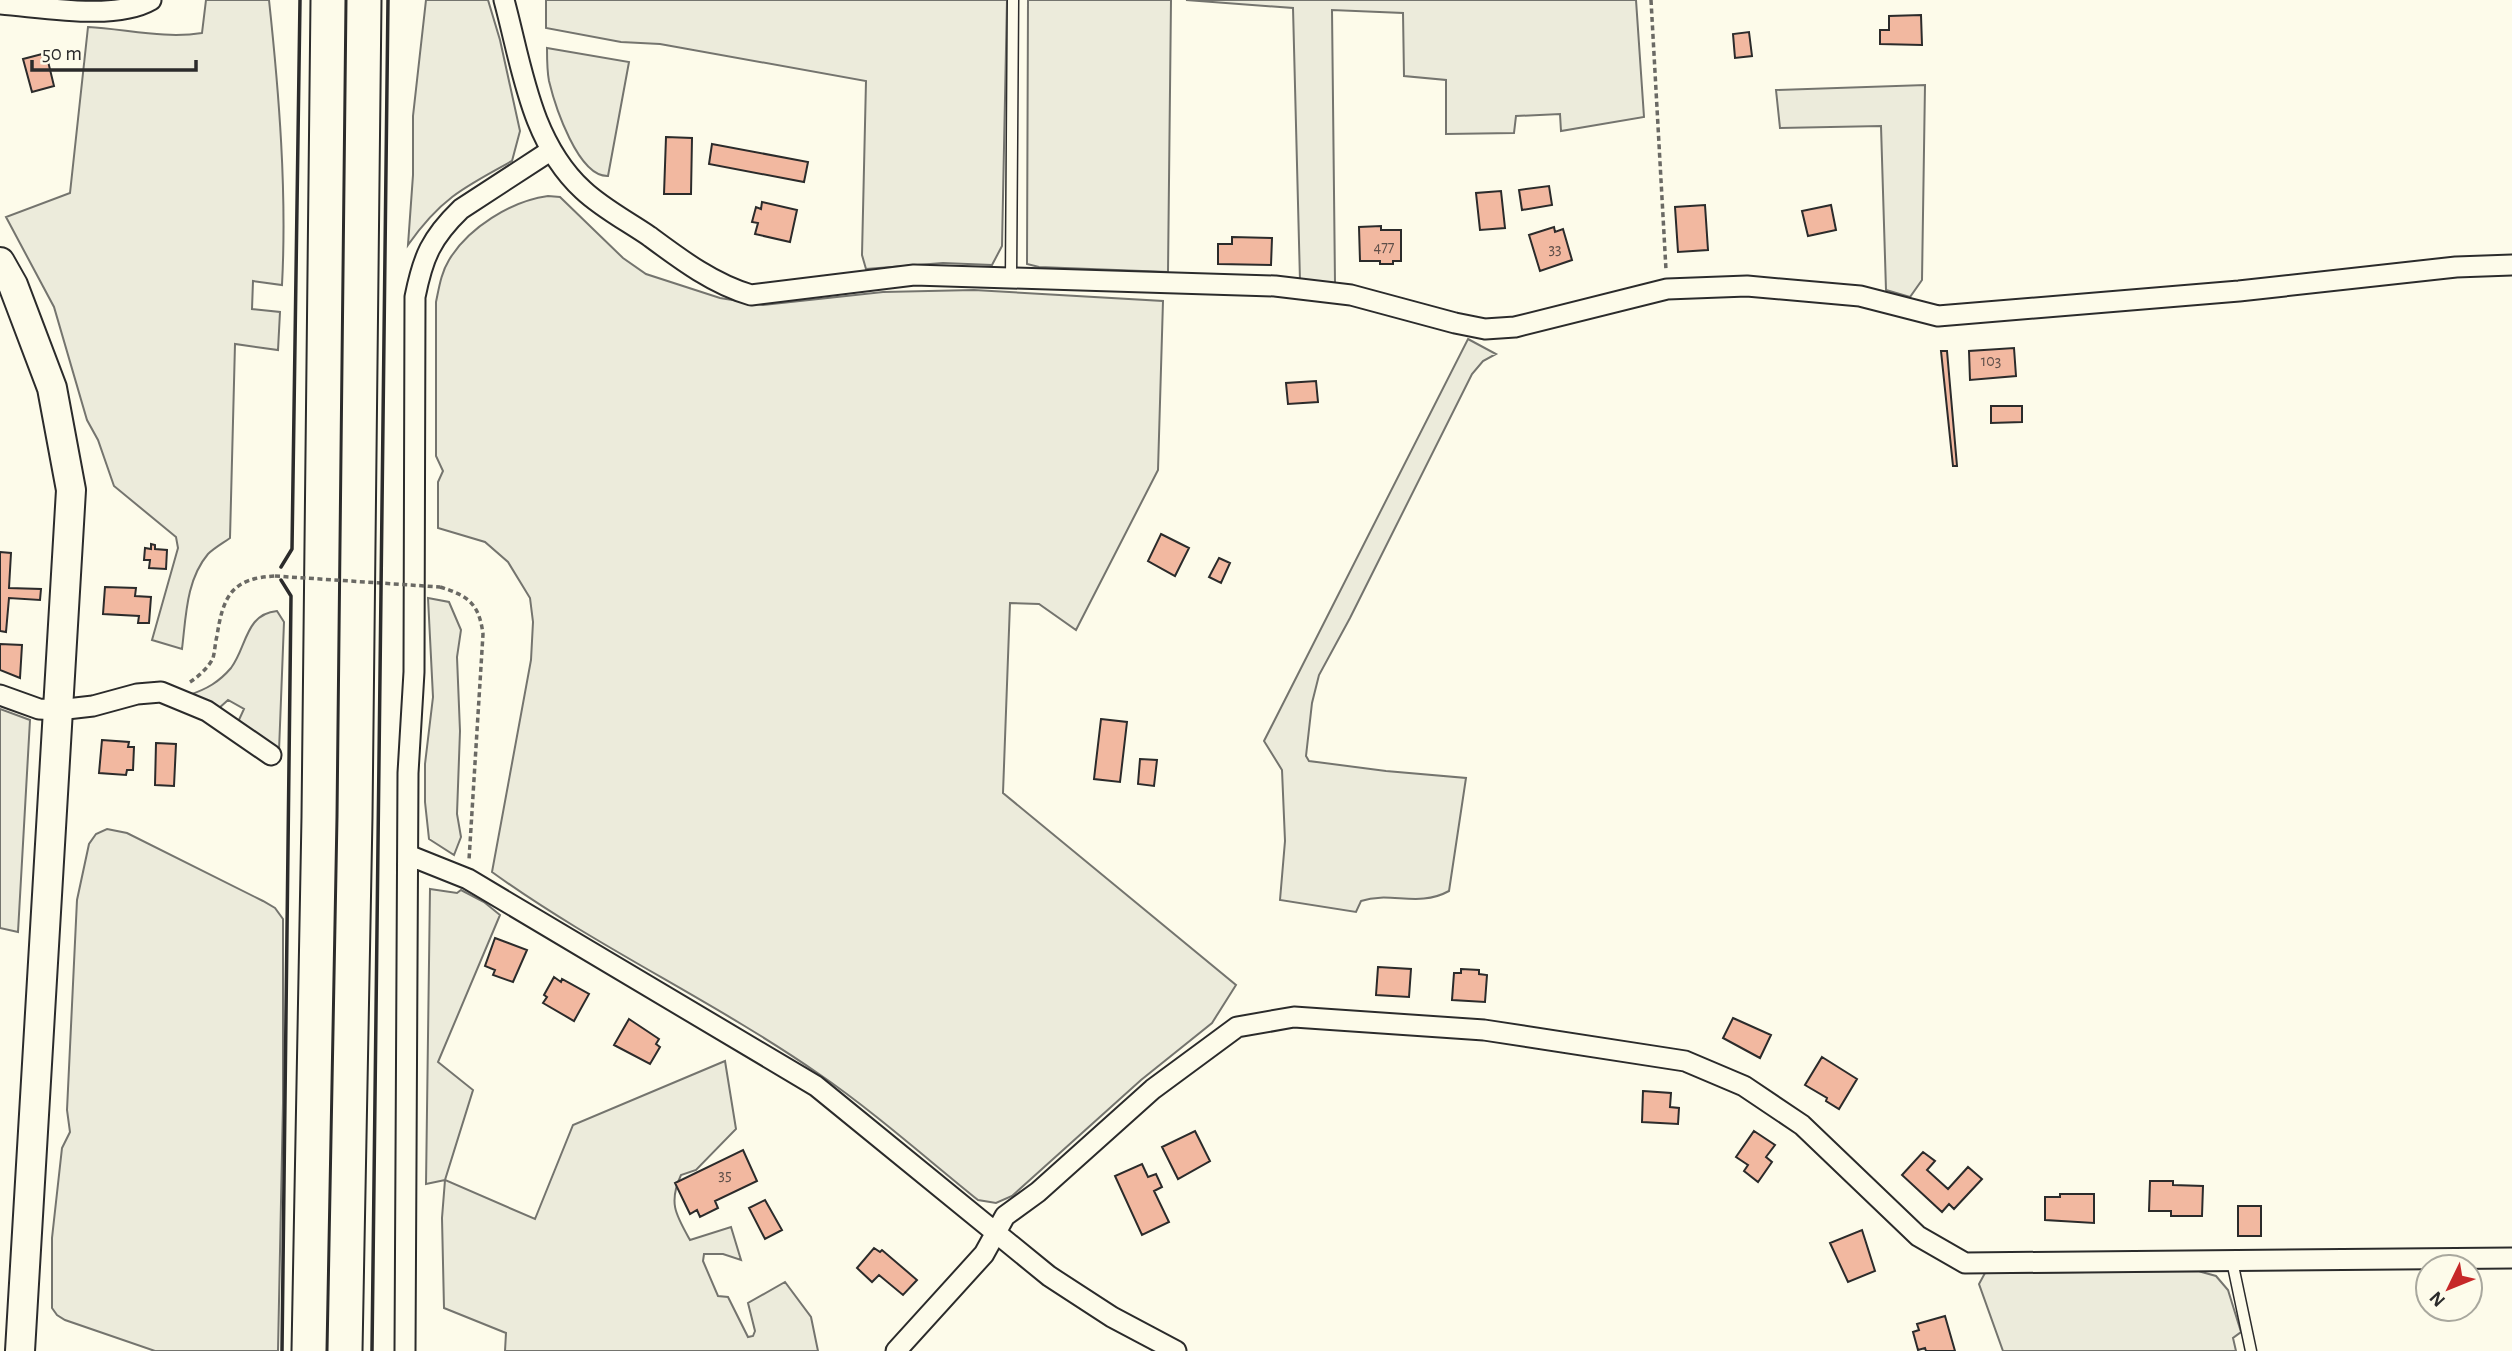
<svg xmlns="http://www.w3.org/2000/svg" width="2512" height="1351" font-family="'Alegreya Sans',sans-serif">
  <rect width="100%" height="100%" fill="#fdfbea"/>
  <path fill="#ecebdb" stroke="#74746e" stroke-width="2" d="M206,0h63c10,93 18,192 13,285l-29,-4 -1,28 28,3 -2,38 -43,-6 -5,194c-7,5 -16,10 -22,16 -22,26 -22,63 -26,95l-30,-9 26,-92 -2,-11 -62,-51 -16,-46 -11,-20 -33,-113 -48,-90 64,-24 18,-166c38,2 76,12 114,6z
    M426,0h62l12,40 20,91 -8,30c-48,26 -72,38 -104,84l5,-70v-59z
    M546,0h461l-5,246 -10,19 -49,-2 -77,6 -4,-14 4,-174 -206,-37 -39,-2 -75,-14z
    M1028,0h143l-3,272 -129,-5 -12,-3z
    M1186,0h450l8,117 -83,14 -1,-17 -44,2 -2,17 -68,1v-54l-42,-4 -1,-63 -71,-3 3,273 -35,-2 -7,-273z
    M547,48l82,14 -21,114c-30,1 -53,-70 -59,-95 -2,-10 -2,-23 -2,-33z
    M1925,85l-3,195 -12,17 -24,-7 -5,-164 -101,2 -4,-38z
    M548,196l12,1 63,61 23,16 74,24 43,7 120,-13 91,-2 189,11 -5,169 -82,160 -37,-26 -29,-1 -7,190 233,192 -24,38 -71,57 -129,116 -16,7 -18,-3c-51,-41 -105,-89 -159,-126 -105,-73 -223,-127 -327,-202l39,-212 2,-38 -3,-24 -22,-36 -23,-20 -47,-14v-46l5,-11 -7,-15v-154c3,-14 5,-29 13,-42 19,-32 62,-59 99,-64z
    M1468,339l28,15 -13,7 -11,13 -122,244 -31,57 -7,28 -6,53 3,5 77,10 80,7 -17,113c-31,17 -58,0 -88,10l-5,11 -76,-12 5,-59 -3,-71 -18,-29z
    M428,598l21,4 12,28 -4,27 3,74 -3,83 4,23 -7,18 -25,-16 -4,-37v-38l8,-67z
    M277,611l7,11 -5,129 -41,-29 6,-13 -16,-9 -10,9 -29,-14c18,-6 30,-13 42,-27 16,-21 14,-54 46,-57z
    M0,709l30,11 -12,212 -18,-4z
    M107,829l20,4 136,68 12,7 8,11v184l-5,248h-123l-90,-31 -8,-5 -5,-7v-70l10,-90 8,-16 -3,-22 10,-210 12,-56 7,-10z
    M430,889l27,4 4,-3 23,12 16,13 -62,147 35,28 -28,90 90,39 38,-94 152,-64 11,68 -40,41 -15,5c-13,28 -5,40 9,65l41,-13 10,33 -18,-6h-19l-1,7 15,35 10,1 20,40 5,-1 2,-5 -7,-28 37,-21 26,35 7,34h-313l1,-18 -62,-25 -2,-90 3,-38 -19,4z
    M2198,1271l18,5 12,14 13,42 -8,6 3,13h-233l-24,-67 6,-11z"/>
  <path fill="#f2b8a0" stroke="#2b2b2b" stroke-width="2" d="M1921,15l1,30 -42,-1v-14h9v-14z
    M1749,32l3,24 -17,2 -2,-24z
    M46,53l8,33 -22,6 -9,-33z
    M666,137l26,1 -1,56h-27z
    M712,144l96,18 -4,20 -95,-18z
    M1549,186l3,19 -30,5 -3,-20z
    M1501,191l4,37 -25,2 -4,-37z
    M762,202l35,8 -7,32 -35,-8 3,-11 -6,-1 4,-15 5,2z
    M1705,205l3,45 -30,2 -3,-45z
    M1831,205l5,25 -28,6 -6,-25z
    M1381,226v4h20v31h-8v3h-13v-3h-20l-1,-34z
    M1554,227l1,5 8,-3 9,31 -32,11 -11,-36z
    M1232,237l40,1 -1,27 -53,-1v-20h14z
    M2014,348l2,28 -46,4 -1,-29z
    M1941,351h6l10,115h-4z
    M1316,381l2,21 -30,2 -2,-21z
    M1991,406h31v16l-31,1z
    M1161,534l28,14 -14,28 -27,-15z
    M151,544l4,1v4l12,1 -1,19 -17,-1 1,-8h-6l1,-12 6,1z
    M0,552l11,1 -2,35 32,1 -1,11 -31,-2 -3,34 -6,-1z
    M1219,558l11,5 -9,20 -12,-6z
    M105,587l31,1 -1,8 16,1 -2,26h-11l1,-7 -36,-2z
    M0,644l22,1 -2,33 -20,-8z
    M1101,719l26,3 -7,60 -26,-3z
    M102,740l27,2 -1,5h6l-1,23h-6l-1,5 -27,-2z
    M156,743l20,1 -2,42 -19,-1z
    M1140,759l17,1 -3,26 -16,-2z
    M495,938l32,12 -14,32 -20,-7 2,-5 -10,-4z
    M1378,967l33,2 -2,28 -33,-2z
    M1461,969l18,1v4l8,1 -2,27 -33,-2 2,-27h7z
    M554,977l7,5 1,-3 27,15 -15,27 -31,-18 4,-6 -3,-2z
    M1733,1018l38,17 -11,23 -37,-20z
    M629,1019l30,20 -3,5 4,3 -10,17 -36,-19z
    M1822,1057l35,22 -18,30 -13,-8 1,-3 -22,-13z
    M1643,1091l28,2 -1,14 9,1 -1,16 -36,-2z
    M1195,1131l15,30 -32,18 -16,-32z
    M1754,1131l21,14 -9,12 6,5 -14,20 -14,-11 4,-6 -12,-8z
    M743,1150l14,31 -42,20 3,7 -18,9 -3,-7 -7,4 -15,-31z
    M1923,1152l12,9 -8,9 21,19 20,-22 14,12 -28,30 -5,-5 -7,8 -40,-37z
    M1142,1164l6,13 8,-3 6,13 -8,4 15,31 -27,13 -27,-59z
    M2150,1181h23v4l30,1 -1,30h-31v-5h-22z
    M2060,1194h34v29l-49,-3v-23h15z
    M765,1200l17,30 -17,9 -16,-31z
    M2238,1206h23v30h-23z
    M1862,1230l13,41 -27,11 -18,-39z
    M874,1248l6,4 2,-2 35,30 -14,15 -24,-20 -7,7 -15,-14z
    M1945,1316l10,35h-29l-1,-3 -7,2 -5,-18 6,-2 -2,-6z"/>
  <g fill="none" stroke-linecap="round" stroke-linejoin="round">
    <defs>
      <path id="service" d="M1011,278l2,-278
        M2232,1261l19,90"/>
      <path id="minor" d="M504,0c18,66 26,141 79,190 19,18 44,31 66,46 31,23 64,48 102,59l163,-20 361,11 76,9 104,28 30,6 30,-2 152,-38 80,-3 113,10 78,20 301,-25 217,-24 56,-2
        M0,4c42,3 115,17 151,-4
        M0,695l39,14 19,1 35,-4 44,-12 24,-2 46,19 64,44
        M408,855l60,24 348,207 233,190 63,41 64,34
        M405,1351l3,-578 6,-101 1,-375c8,-40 16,-59 46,-88l89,-58
        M896,1351l88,-97 21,-38 33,-24 115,-103 84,-62 57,-10 190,13 201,31 59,25 58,39 116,111 47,27 547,-5"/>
      <path id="secondary" d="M0,262l13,23 39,103 19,102 -51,861"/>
      <path id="trunk" d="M309,1351l10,-534 9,-817
        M345,1351l10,-535 9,-816"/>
    </defs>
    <use href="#service" stroke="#2b2b2b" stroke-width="13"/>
    <use href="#minor" stroke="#2b2b2b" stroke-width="23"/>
    <use href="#secondary" stroke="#2b2b2b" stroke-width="32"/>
    <use href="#trunk" stroke="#2b2b2b" stroke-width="37"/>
    <path stroke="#6a6964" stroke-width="3.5" stroke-dasharray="5 3.5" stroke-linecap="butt" d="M1651,0l15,270
      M440,587c29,9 39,17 43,47l-14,226
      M190,682c8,-5 19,-15 23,-24 2,-7 2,-15 4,-22 6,-40 15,-58 58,-60"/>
    <use href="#service" stroke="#fdfbea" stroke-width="10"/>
    <use href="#minor" stroke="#fdfbea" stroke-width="19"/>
    <use href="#secondary" stroke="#fdfbea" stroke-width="28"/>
    <use href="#trunk" stroke="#fdfbea" stroke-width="33"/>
    <path stroke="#6a6964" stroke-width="3.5" stroke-dasharray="5 3.5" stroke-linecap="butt" d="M275,576l165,11"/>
    <path stroke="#2b2b2b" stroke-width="3.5" d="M281,567l11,-18 8,-549
      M281,580l10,16 -9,755
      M372,1351l16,-1351"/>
  </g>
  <g text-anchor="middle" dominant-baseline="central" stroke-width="5" stroke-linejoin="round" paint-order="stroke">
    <g font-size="16" fill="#5d4e48">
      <text x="1384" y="247">477</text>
      <text x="1555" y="249">33</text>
      <text x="1991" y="361">103</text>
      <text x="725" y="1175">35</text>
    </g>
  </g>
  <g transform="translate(2449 1288) rotate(227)"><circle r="33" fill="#fdfbea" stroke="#a9a89e" stroke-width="2"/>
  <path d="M0-5L12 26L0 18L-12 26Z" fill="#c62828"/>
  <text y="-10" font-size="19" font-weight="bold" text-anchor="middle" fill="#2b2b2b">N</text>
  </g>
  <path d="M32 60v10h164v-10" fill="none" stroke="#2b2b2b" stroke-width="3.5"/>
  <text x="42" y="60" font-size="21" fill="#2b2b2b" stroke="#fdfbea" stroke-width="5" paint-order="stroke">50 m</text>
</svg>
